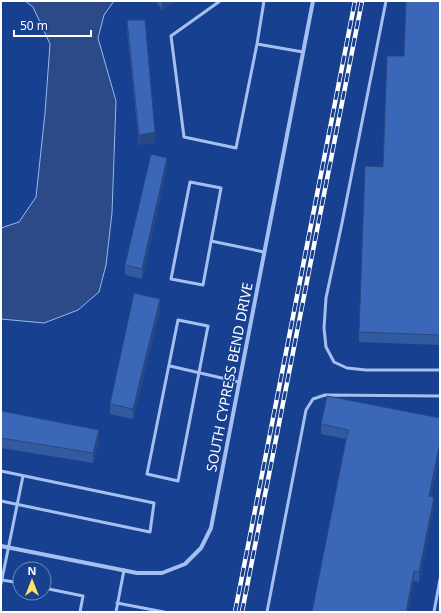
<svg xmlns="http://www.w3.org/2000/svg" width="441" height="613" font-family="'Noto Sans',sans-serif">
  <rect width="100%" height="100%" fill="#174091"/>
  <path fill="#2c4a87" stroke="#97b9f3" d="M25,1h89l-10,14 -6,23 18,63 -4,112 -6,52 -7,27 -21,18 -34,13 -43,-4v-91l18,-6 17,-25 9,-84 5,-69 -17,-37z"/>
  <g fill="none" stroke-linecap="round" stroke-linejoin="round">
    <path stroke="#a5c0f0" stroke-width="3" d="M220,1l-49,35 13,101 52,11 21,-104 7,-43
      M386,1l-44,222 -16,75 -2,30 2,19 8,15 13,6 19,2h74
      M257,44l46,8
      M190,182l31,6 -18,97 -32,-6z
      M211,241l53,11
      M178,320l30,6 -30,155 -31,-7z
      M170,366l69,16
      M1,471l153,32 -4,29 -149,-31
      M2,580l18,3
      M1,584l22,-108
      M44,588l39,8 -3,16
      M117,603l47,9
      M116,612l8,-42
      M267,612l39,-202 7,-11 12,-4 115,1
      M434,612l6,-33"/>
    <path stroke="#a5c0f0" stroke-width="4" d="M1,546l136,27h25l23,-9 16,-16 10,-20 102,-527"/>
    <defs>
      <path id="rail" d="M235,612l120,-611
        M242,612l120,-611"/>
    </defs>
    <use href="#rail" stroke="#fff" stroke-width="4.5"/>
    <use href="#rail" stroke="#174091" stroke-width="3" stroke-dasharray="9" stroke-linecap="butt"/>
  </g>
  <path fill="#33599e" d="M155,1h20l-13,9z
    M440,1v344l-81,-3v-10l24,-165 21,-111z
    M127,20l28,122 -16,3 -12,-115z
    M167,168l-25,111 -17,-4v-10z
    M160,310l-27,109 -23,-5v-10z
    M1,411l98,30 -6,22 -92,-15z
    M440,418v40l-1,-1 -8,40 3,10 -15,75 -5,-1 -6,31h-96l34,-173 -25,-5v-10z"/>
  <path fill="#294881" d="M162,1h13l-13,9z
    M155,132v10l-16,3v-10z
    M167,158v10l-25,111v-10z
    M160,299v11l-27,109v-10z
    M99,430v11l-6,22v-10z
    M439,447v10l-10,49v-10z
    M434,497v10l-15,75v-10z
    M414,571v10l-6,31h-2z"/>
  <path fill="#3b67b8" stroke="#294881" d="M406,1h34v334l-81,-3 6,-166 18,1 4,-111h17z
    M127,20h18l10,112 -16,3z
    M151,154l16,4 -25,111 -17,-4z
    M134,293l26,6 -27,110 -23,-5z
    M327,396l113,22v29h-1l-10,49 5,1 -15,75 -5,-1 -8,41h-94l36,-182 -27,-6z
    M1,411l98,19 -6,23 -92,-15z"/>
  <g text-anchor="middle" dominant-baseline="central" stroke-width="3" stroke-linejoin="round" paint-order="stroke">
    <g font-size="14" fill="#fff" stroke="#174091">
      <text transform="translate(229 377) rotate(-79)">SOUTH CYPRESS BEND DRIVE</text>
    </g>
  </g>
  <rect width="441" height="613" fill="none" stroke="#ffffff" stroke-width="4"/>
  <g transform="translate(32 581)"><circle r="19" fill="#174091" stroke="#748cbd"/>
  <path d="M0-3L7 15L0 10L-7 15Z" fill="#ffe164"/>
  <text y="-6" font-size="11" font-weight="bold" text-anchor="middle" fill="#ffffff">N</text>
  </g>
  <path d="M14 30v6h77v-6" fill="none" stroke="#ffffff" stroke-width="2"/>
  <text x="20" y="30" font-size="12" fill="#ffffff" stroke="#174091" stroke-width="3" paint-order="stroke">50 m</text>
</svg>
